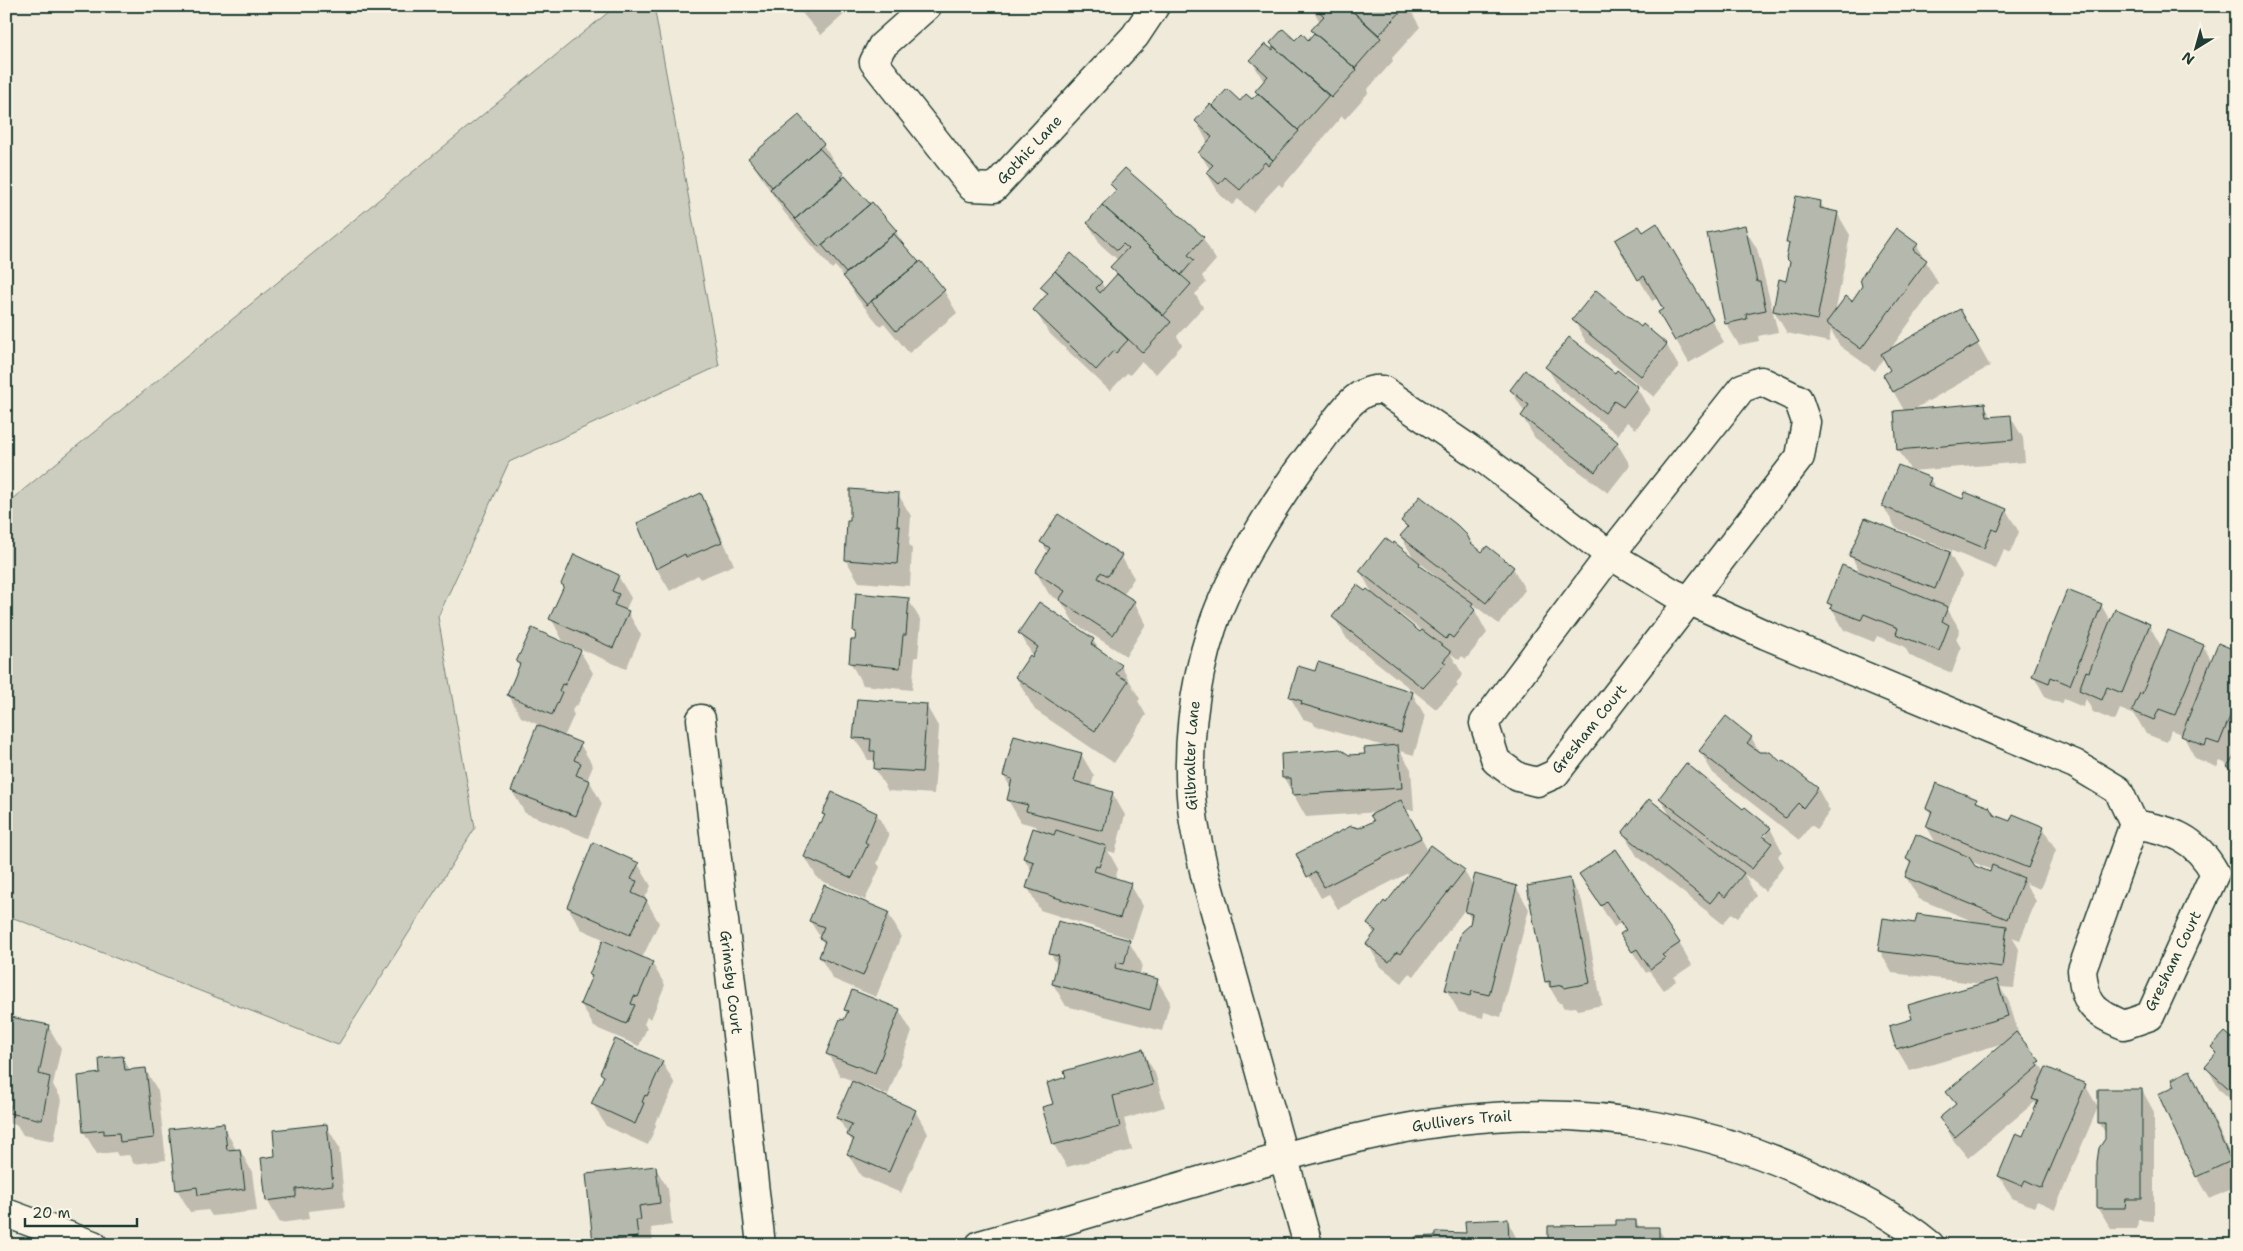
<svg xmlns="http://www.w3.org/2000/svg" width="2243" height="1251" font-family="'Shantell Sans',sans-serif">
  <rect width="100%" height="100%" fill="#efeada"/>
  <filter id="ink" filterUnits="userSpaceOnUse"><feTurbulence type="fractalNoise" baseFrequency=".02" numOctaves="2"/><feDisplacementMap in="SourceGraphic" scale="10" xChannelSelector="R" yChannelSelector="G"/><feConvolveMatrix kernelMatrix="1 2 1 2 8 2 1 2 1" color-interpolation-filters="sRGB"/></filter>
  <g filter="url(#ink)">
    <path fill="#cccdbf" stroke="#76857a" d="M616,6h38l65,360 -210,96 -71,155 37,211 -137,217 -332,-130v-411z"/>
    <path fill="#0003" fill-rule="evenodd" d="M796,6h63l-6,6 -3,-3 -29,26z
      M1311,6h100l-1,3 10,18 -28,31 1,3 -26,29 1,3 -23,26 -3,-3 -60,71 -3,-3 -26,28 -15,-13 -6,6 -12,-10 -13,-22 3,-3 -10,-17 8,-10 -12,-22 31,-30 13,12 12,-2 12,-19 -12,-21 22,-8 -2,-10 36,-2 7,-7 -2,-4 7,-8z
      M799,117l24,28 22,33 51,54 9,15 39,44 13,22 -48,40 -25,-30 -4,3 -23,-28 -10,-18 -12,-14 -3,3 -48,-57 -35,-54z
      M1112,184l91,54 13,22 -14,16 4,7 -11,11 8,13 -26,29 5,9 -26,29 -15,-12 -11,13 -3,-2 -17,18 -62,-59 -13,-22 12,-14 -5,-9 29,-32 30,27 4,7 12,-13 -5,-9 6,-7 -17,-15 -13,-22 28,-31z
      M1820,202l5,8 12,3 13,22 -15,79 17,-12 65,-57 21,38 -49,68 70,-40 31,55 -79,45 73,-6 8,13 18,-2 13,22 2,24 -114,9 19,8 6,10 27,12 43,9 13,22 -9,21 -6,-3 -8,19 -100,-41 -13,-22 28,-35 -13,-22 7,-37 -21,-37 8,-4 -8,-14 -9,14 -35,-25 -9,-16 -2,12 -42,-9 -13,-22 13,-29 4,-18 -4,-6 3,-12 -2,-4z
      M1657,225l67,117 -35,21 -29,-51 5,-3 -7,-11 -6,3 -35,-61 25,-6z
      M1744,227l13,22 21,83 -20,4 1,5 -20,4 -13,-22z
      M1574,320l67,9 25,15 13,23 -25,30 -68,-55z
      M1547,367l68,8 3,-3 19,16 13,22 -14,19 -9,-7 -9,13 -58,-46z
      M1525,372l92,71 13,22 -22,28 -73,-55 -13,-22 3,-3 -14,-23z
      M898,494l13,22 -2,28 3,5 -2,37 -51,-4 -13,-22z
      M701,495l12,22 21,48 -34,14 -2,-4 -28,16 -13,-22 -19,-45z
      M1403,521l69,25 10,8 31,14 12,22 -26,34 -28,-21 16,30 -21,26 -4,-3 -3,4 -9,-7 13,22 -7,8 2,3 -22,23 -89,-70 -13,-22 32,-24 8,3 -14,-25 55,-11 -14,-23 6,-8zM1419,562l21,17 -1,1 -17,-11zM1399,613l23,18 -2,3 -23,-19z
      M1042,542l79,14 13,22 -11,17 11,7 12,22 -20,32 -52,-33 -12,-21 -13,-8 -13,-22 12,-19z
      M1949,553l13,22 -14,35 12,20 -4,9 5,9 -9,25 -42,-17 -6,-10 -27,-10 -3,6 -30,-12 -15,-27 32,-29 -10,-18z
      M618,576l13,22 -5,11 15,26 -15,34 -63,-28 -12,-23 13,-30 -2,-4z
      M908,599l13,22 -3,36h-3l-3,33 -49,-5 -13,-23 6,-20 -2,-11z
      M1039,604l54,36 8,13 20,13 19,33 -2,2 8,14 -32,48 -79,-53 -19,-33 19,-17 -15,-27z
      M2101,605l10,17 38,3 13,23 41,-2 9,15 25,-9v128l-8,-15 -9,-4 -3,6 -22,-9 -12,-23 -12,-5 -4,12 -21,-8 -11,-19 -15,-6 -5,12 -22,-9 -7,-13 -3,8 -19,-8 -2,5 -16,-6 -12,-22z
      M580,651l13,22 -16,33 -2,-1 -3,6 2,4 -10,22 16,7 13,22 -5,12 14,26 -14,34 -63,-25 -13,-22 27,-66 -18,-8 -13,-23 12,-27 -3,-5z
      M1412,693l13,23 -11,39 -14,-4 11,18 3,41h-8l22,41 4,-5 32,25 9,15 43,1 13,22 -28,108 -17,-5 -1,6 -24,-6 -13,-23 26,-68 -5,-9 2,-8 -55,72 -4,-3 -8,10 -22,-17 -12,-22 7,-9 -7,-11 44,-53 -74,38 -9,-15 -8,4 -12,-22 50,-46 16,-8 4,-10 -73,5 -22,-39 -2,-23 84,1 21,-9 -72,-21 -2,-4 -10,-3 -13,-22z
      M926,705l13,23 -5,66 -46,-3 -13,-22 1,-9h-8l-13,-22z
      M1751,737l9,16 21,10 1,-2 36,28 12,22 -13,18 -6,-4 -12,15 -86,-67 -13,-22z
      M1081,754l13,22 -3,11 21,6 13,22 -10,38 -7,-2 10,18 -3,10 15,5 13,22 -11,33 -92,-29 -12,-22 4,-16 -8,-14 15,-26 -3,-6 -15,-4 -13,-22 3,-12 -7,-12z
      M1660,798l84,13 26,17 12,23 -4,5 6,10 -19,25 -21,-17 12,22 -18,22 -6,-5 -9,11 -86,-68 -13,-22 48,-15zM1764,834h3l-7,8z
      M1976,800l17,16 18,7 32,5 13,22 -16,39 -15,-6 11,18 -16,39 -8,-3 7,12 -5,39 -14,-1 9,15 11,36 25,34 40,13 13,22 -43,102 -18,-8 -3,6 -22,-9 -13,-22 25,-38 14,-32 -3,-4 -67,56 -14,-17 -13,-22 15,-13 -8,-14 59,-50 -97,29 -13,-22 17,-29 68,-36 -90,-11 -12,-22 36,-27 59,-2 -56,-23 -13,-22 5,-11 -4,-7 30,-14 -10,-18 5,-11 -5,-8zM1970,861l22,9 -2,4 -16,-7z
      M823,814h54l12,22 -12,27 3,4 -15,33 -47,-21 -13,-22 20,-40z
      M593,844l45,20 13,22 -6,12 14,25 -17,35 10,5 13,22 -14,34 -4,-2 -3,7 3,4 -8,18 -45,-19 -13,-23 11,-25 -2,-4 33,-27 -42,-19 -13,-22z
      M1581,875l98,68 13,22 -18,12 2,4 -12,9 -14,-19 -4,2 -24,-38 4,-3 -6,-9 -6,4z
      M1569,879l13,22 20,104 -24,5 -2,-3 -12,1 -3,-5h-2l-13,-22z
      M888,913l13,23 -25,61 -43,-18 -13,-22 5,-12 -15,-24z
      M1129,942l13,22 -2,10 17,6 13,22 -8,29 -96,-25 -13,-22 5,-18 -8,-13z
      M845,1010h54l13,22 -24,63 -24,-10 -1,3 52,23 13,22 -27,60 -40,-17 -13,-22 5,-11 -15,-25 16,-37 -14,-5 -12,-22 20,-40z
      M6,1017l42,9 13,22 -8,37 9,15 -8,41 -31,-6 -6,-10 -11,-2z
      M2237,1044v61l-18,-16 -12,-22 10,-12 -4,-8z
      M1142,1051l13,22 10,34 -41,12 8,31 -65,17 -13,-22v-41z
      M122,1057l8,13 15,-1 13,22 8,69 -32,4 -5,-9 -11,1 -2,-4 -19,2 -13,-22 18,-58z
      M662,1062l13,22 -15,33 -2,-1 -3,7 1,3 -8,19 -42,-19 -13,-22 11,-26 -3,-5z
      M2190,1072l12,22 35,75v17l-27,13 -13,-23z
      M2142,1090l12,22v109l-16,-1 -1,9h-26l-13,-22 8,-68v-5l-7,-12z
      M223,1124l13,26h4l12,22 5,39 -45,5 -4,-6 -18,2 -13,-23z
      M326,1125l13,22 6,60 -37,4 1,8 -29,4 -13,-23 10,-42z
      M655,1167l13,22 4,36 -21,3 2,14h-5v3h-53l-1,-3z
      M1507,1220l13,25h-103l51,-11z
      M1636,1221l4,7h18l10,17h-119z"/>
    <path fill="#b5b9ad" stroke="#1f3d34" d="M801,6h14l-8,7z
      M1313,6h34l34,32 -26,30 -44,-38 13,-14z
      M1347,6h59l-27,29z
      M1283,29l12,11 7,-7 6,7 6,-7 43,37 -26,28 -61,-55z
      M1265,44l8,6v-4l56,49 -31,35 -43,-39 13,-15 -18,-16z
      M1227,89l13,12 6,-7 6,5 6,-6 41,38 -26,29 -61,-54z
      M1210,104l63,56 -5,6 -3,-4 -25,28 -15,-13 -6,7 -13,-12 7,-7 -15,-12 14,-16 -17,-16z
      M799,115l25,29 -52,43 -24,-29z
      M819,148l25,26 -3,2 2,3 -48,40 -25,-30z
      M1125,168l79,69 -16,18 6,5 -13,15 -79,-70 14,-15 -6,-6z
      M845,176l25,28 -51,43 -24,-28z
      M1796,196l25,5 -1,7 18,4 -21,108 -44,-9 6,-32 7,2 4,-19 -4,-4 3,-15h-3z
      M872,202l25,29 -51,42 -24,-28z
      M1102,205l89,79 -28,32 -53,-49 18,-19 -5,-4 -6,6 -30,-27z
      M1657,223l56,96 -38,22 -17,-29 5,-3 -19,-33 -6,4 -23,-40 24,-14 4,6z
      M1745,225l12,57h3l6,28 -20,4 1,5 -22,5 -18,-91z
      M1896,228l22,16 -5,6 14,10 -66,89 -35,-26 20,-27 6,5 10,-15 -2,-7z
      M894,234l25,28 -52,43 -24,-29z
      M1071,253l31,29 -6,6 4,5 17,-19 54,48 -28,31 -88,-82z
      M921,261l24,29 -49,41 -25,-30z
      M1055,271l73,69 -12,13 -3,-2 -17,19 -63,-60 15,-17 -8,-6z
      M1596,290l45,37 2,-3 24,20 -26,32 -69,-56z
      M1960,309l19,34 -86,49 -10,-17 7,-5 -9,-16z
      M1569,337l46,36 2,-3 21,17 -15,20 -9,-6 -9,12 -60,-46z
      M1525,370l93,72 -23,30 -74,-56 8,-11 -19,-15z
      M1985,403l2,14 24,-2 2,25 -116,10 -3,-39z
      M1898,465l33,13 -3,7 35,14 2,-7 42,17 -9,22 -6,-2 -8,19 -102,-42z
      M850,489l49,4 -2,33h3l-3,38 -52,-4 2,-39h3z
      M701,493l21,49 -36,15 -1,-3 -29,15 -19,-46z
      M1420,496l37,29 10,10 4,8 11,9 5,-6 27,21 -28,36 -86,-67 8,-9 -7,-6z
      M1058,514l64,41 -14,21 -7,-4 -3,6 37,23 -22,34 -54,-35 6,-9 -30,-19 15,-24 -10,-6z
      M1865,518l85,34 -15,37 -86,-33z
      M1385,538l8,6 1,-2 26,21 -1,2 54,38 -2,3 4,4 -22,28 -4,-3 -3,4 -87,-68z
      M574,554l45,21 -7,16 7,3 -5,11 15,6 -16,37 -64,-29 15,-33 -3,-2z
      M1842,565l106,42 -6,14 7,4 -10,26 -43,-17 2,-6 -34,-14 -3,6 -31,-12 2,-3 -5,-2z
      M1357,585l8,6 2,-2 53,43 2,-2 29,22 -8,9 3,2 -23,25 -91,-71z
      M2067,590l35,14 -32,81 -19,-8 -2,6 -17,-7z
      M856,593l53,5 -3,37h-3l-3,33 -51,-5 2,-23h4l1,-8 -3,-1z
      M1039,602l55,37 -3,5 31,21 -6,9 12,7 -33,50 -80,-54 15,-22 2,2 6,-10 -20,-14z
      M2115,609l35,15 -28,69 -15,-6 -5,13 -23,-10 7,-19 3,1z
      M532,628l49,22 -16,35 -3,-1 -3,7 3,1 -10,23 -45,-20 13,-31 -4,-2z
      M2168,630l36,15 -29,70 -16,-6 -5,11 -22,-9 8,-18 2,1z
      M2218,643l19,8v48l-18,45 -12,-4 -2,6 -24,-10z
      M1318,662l95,30 -12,41 -100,-29 1,-3 -13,-4 9,-31 17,5z
      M857,699l70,5 -5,68 -48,-3 1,-18h-5l1,-12 -18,-1z
      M1726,716l26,21 -5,6 12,9h11l11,10 1,-2 36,28 -15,20 -5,-5 -13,15 -86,-67z
      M537,725l44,18 -7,17 7,3 -5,12 14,6 -14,35 -65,-25z
      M1014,735l68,18 -8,28 39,11 -10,39 -77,-20 2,-6 -21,-5 5,-21 -9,-3z
      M1398,745l4,43 -110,7 -1,-17h-9l-1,-24 59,-5 9,6 16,-1 -1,-6z
      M2237,753v20l-10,-7z
      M1686,763l57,46 2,-2 26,21 -8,8 9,7 -20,26 -93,-71z
      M1936,783l41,16 -1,3 13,5 5,8 16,6 3,-7 31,13 -16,41 -102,-41 6,-16 -6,-3z
      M832,792l45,21 -12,29 3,2 -16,34 -48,-21 15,-35 2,1 4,-8 -3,-1z
      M1649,799l95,74 -19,24 -6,-5 -9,11 -88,-70z
      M1401,800l20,38 -97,49 -8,-15 -9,5 -11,-23 55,-28 8,2 15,-7 -4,-6z
      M1033,828l21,7 2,-5 50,16 -7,21 -3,-1 -2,5 37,12 -11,35 -94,-30 8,-26 -11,-4z
      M1916,834l53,23 6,9 15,6 2,-7 32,13 -17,41 -102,-42 6,-15 -5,-3z
      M593,842l46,21 -8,16 6,2 -5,12 15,7 -17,35 -63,-28z
      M1431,845l34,25 -65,84 -3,-2 -8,10 -23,-18 10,-13 -9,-7 17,-23 2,2z
      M1616,849l64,94 -18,12 3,3 -15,11 -13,-20 -5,3 -12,-18 6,-4 -20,-29 -5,5 -22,-32z
      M1475,874l42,12 -28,109 -17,-4 -2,5 -25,-6 16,-58 9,-8 2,-10 -7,-2z
      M1570,878l20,105 -26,5 -1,-3 -13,2v-6l-5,1 -18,-96z
      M824,885l65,27 -26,64 -44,-19 6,-16 -6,-3 5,-11 -15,-6z
      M1917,914l90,12 -5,41 -124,-16 5,-33 32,5z
      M1058,921l72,19 -6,24 -8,-2 -1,6 43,11 -8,31 -98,-26 7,-28 -10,-2z
      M603,940l50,22 -15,35 -4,-1 -3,8 4,1 -9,19 -46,-20 12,-28 -3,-1z
      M1997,979l11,37 -112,33 -7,-23 23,-7 -4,-14z
      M852,990l48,19 -25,64 -49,-19 14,-35 4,1 4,-9 -4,-1z
      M6,1016l43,9 -10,49 11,3 -8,43 -33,-7 1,-8 -4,-1z
      M2016,1032l24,29 -3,2 2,3 -84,71 -16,-19 17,-14 -10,-12z
      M2225,1032l12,10v54l-32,-29 12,-14 -6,-6z
      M615,1039l48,22 -16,35 -2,-1 -3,7 2,1 -9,21 -44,-20 13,-28 -4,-3z
      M1143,1049l10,36 -40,11 7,31 -67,18 -11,-38 11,-3 -6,-21 19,-6 -2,-6z
      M123,1056l2,14 21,-2 8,70 -34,4 -1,-9 -15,1v-4l-21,2 -5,-56 22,-3 -1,-15z
      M2046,1067l40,17 -44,104 -17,-8 -3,6 -24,-10 18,-43 7,3 15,-35 -6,-2z
      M2190,1070l41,91 -35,16 -38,-83 17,-8 -3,-7z
      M852,1081l64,29 -27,62 -42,-18 7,-15 -7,-4 5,-11 -16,-6z
      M2098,1089h44v110h-16l-1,9h-28v-46l2,-14 6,-9v-16h-7z
      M224,1123l3,27 13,-1 5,40 -47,6 -1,-8 -21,3 -7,-61z
      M327,1124l6,61 -37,4v8l-30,4 -5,-43 14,-2 -2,-26z
      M656,1166l4,37 -21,3 2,14h-5l2,17 -45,6 -7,-69z
      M1508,1219l1,26h-94v-8l21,-1v-4l30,1 -1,-12z
      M1616,1220h20v7h23v18h-111v-19l68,-1z"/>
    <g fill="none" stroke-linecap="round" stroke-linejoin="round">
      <defs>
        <g id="minor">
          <path id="s1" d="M927,6l-45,40 -8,16 98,125 22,1 141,-152 20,-30"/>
          <path d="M1761,381l37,18 8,23 -6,35 -245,317 -18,8 -19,-5 -22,-16 -12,-38 126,-168 132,-167z"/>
          <path id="s2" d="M701,719l60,526"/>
          <path d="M2134,824c39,7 61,13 81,49l-65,143 -26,9c-31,-13 -39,-20 -42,-55z"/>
          <path d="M6,1213l87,32"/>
          <path id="s3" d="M980,1245c77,-22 154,-45 230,-67 93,-27 187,-55 283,-61 110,-8 222,13 321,60 40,19 82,39 116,68"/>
          <path id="s4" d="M1308,1245l-103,-370c-4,-20 -10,-40 -12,-60 -8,-60 0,-129 19,-187 19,-58 69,-137 108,-186 15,-19 34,-56 63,-52l101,69 126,96 63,38 93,42 309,129 43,26 16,34"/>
        </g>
      </defs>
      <use href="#minor" stroke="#1f3d34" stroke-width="31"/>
      <use href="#minor" stroke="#fcf5e5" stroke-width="28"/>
    </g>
  </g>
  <g text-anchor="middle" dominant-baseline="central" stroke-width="4" stroke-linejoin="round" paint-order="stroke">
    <g font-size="15" fill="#1f3d34" stroke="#fcf5e5">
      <text stroke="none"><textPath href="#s1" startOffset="311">Gothic Lane</textPath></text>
      <text transform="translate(1589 729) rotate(-51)">Gresham Court</text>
      <text stroke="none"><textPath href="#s4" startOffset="505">Gilbralter Lane</textPath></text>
      <text transform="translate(2173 961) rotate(-64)">Gresham Court</text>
      <text stroke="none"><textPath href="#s2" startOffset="265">Grimsby Court</textPath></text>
      <text stroke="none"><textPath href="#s3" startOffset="498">Gullivers Trail</textPath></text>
    </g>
  </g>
  <rect width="2243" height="1251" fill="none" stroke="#fcf5e5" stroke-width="25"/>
  <rect x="12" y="12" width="2218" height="1226" fill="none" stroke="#1f3d34" stroke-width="2" filter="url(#ink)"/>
  <g transform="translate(2196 48) rotate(217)" stroke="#fcf5e5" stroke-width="4" paint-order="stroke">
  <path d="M0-4L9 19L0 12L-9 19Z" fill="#1f3d34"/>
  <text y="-8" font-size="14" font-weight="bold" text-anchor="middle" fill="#1f3d34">N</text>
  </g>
  <path d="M25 1218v8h112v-8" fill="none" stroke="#1f3d34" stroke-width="2.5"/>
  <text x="32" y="1218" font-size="15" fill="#1f3d34" stroke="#fcf5e5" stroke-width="4" paint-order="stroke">20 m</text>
</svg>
